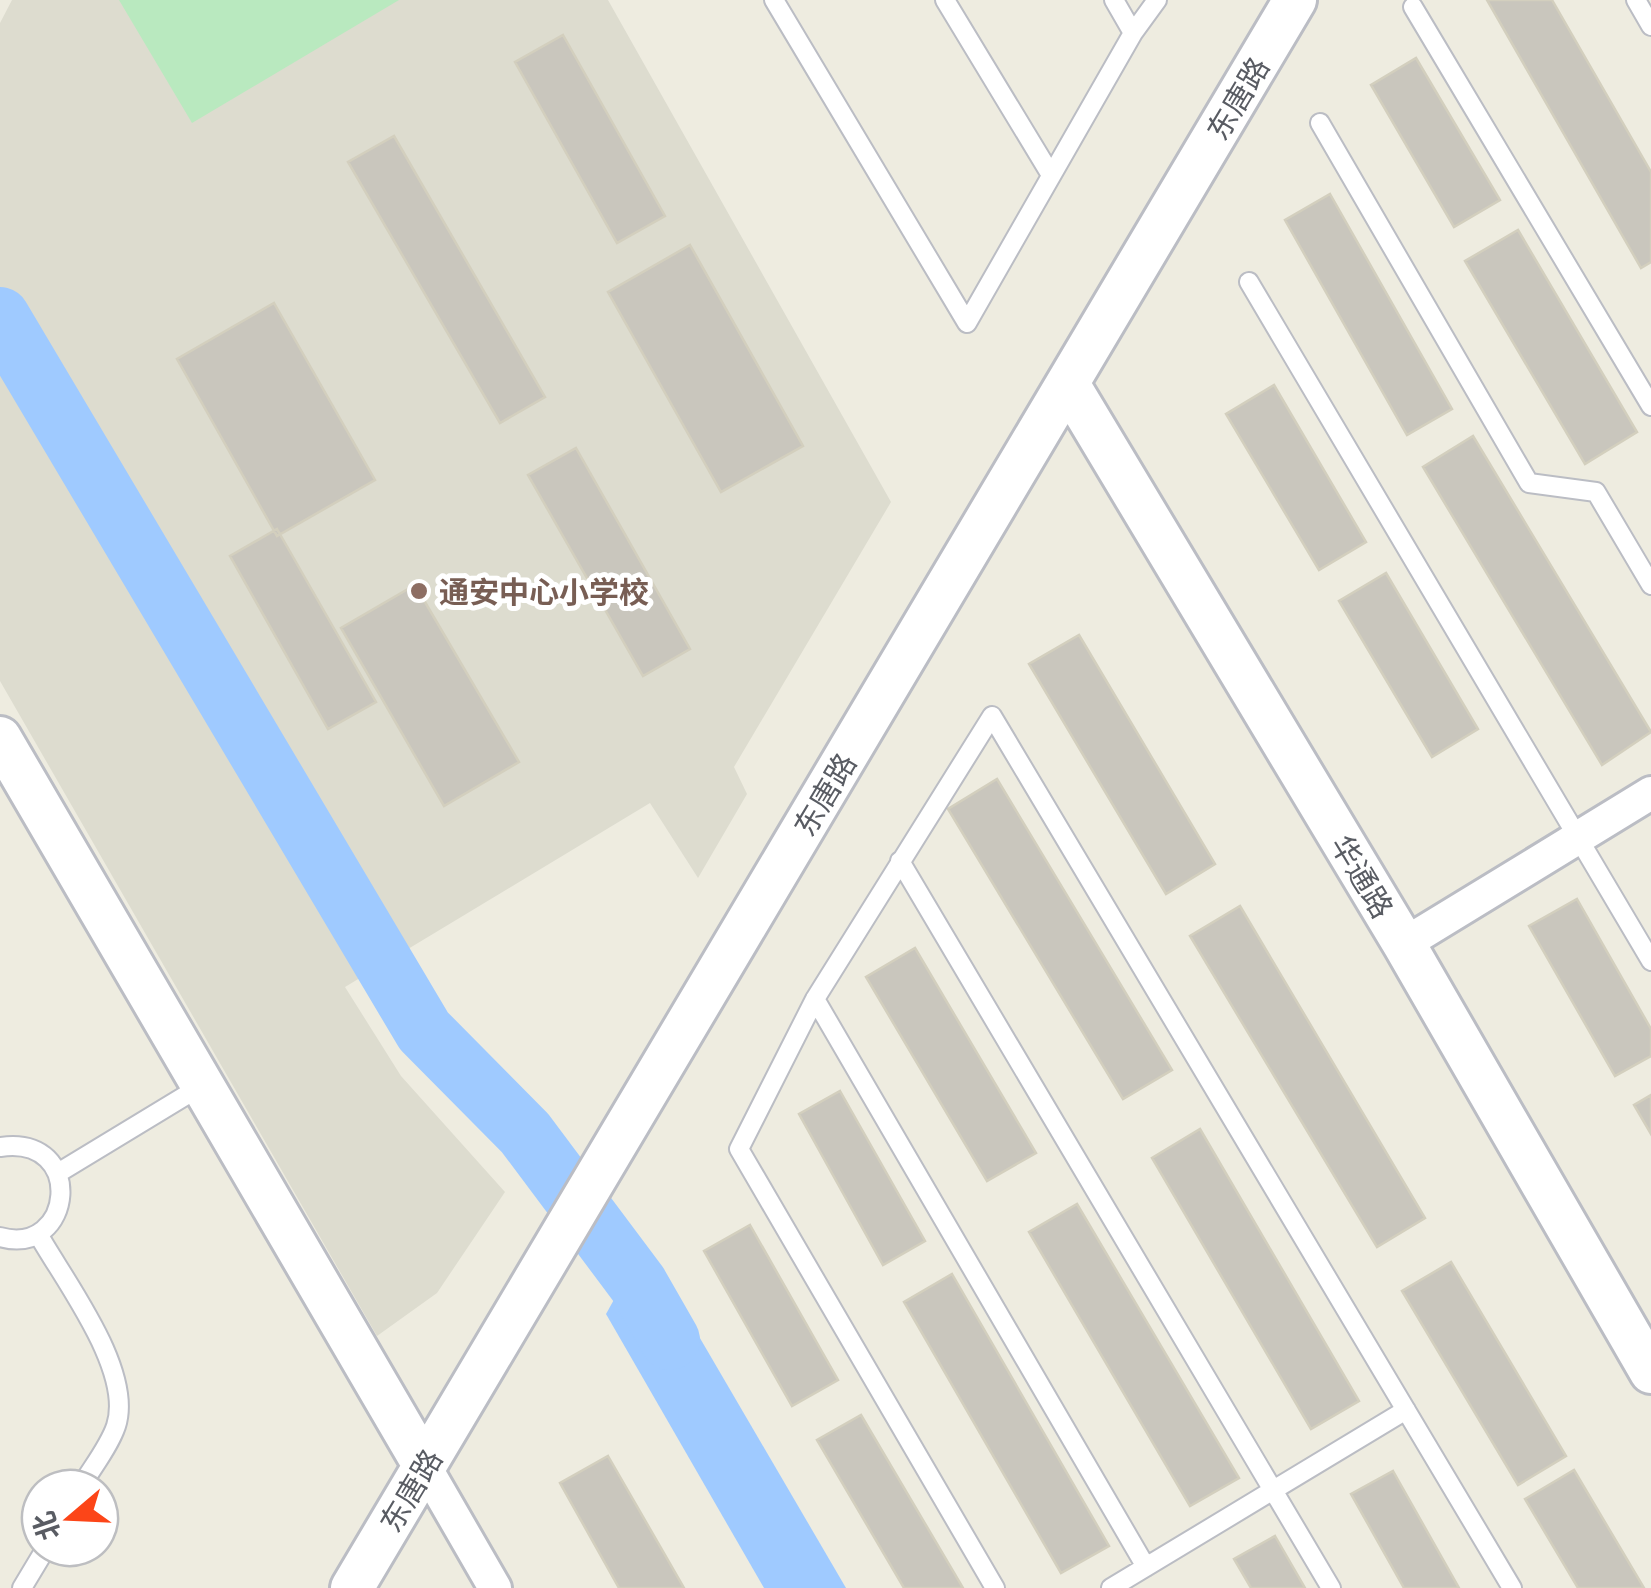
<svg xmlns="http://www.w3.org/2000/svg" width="1651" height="1588" font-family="Barlow,'Noto Sans SC',sans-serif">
  <rect width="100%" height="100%" fill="#eeece0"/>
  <path fill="#dddccf" d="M12,0h596l283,502 -157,265 13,27 -49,84 -48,-75 -305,184 56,89 104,116 -68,101 -60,43 -377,-655v-658z"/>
  <path fill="#b9e9bf" d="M119,0h280l-207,123z"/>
  <path fill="#9fcaff" d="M645,1244l201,344h-82l-158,-274z"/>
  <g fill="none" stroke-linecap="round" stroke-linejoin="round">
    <path stroke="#9fcaff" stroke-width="60" d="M0,317l424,714 101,102 113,151 32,56"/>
  </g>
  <path fill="#c9c6bd" stroke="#d3cfbe" stroke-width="2.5" d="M1487,0h65l99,172v90l-10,6z
    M563,35l102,181 -48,27 -102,-181z
    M1416,58l84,142 -46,27 -83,-142z
    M394,136l151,261 -45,26 -152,-261z
    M1330,194l122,215 -45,26 -122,-215z
    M1518,230l119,202 -52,32 -120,-203z
    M690,245l113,201 -82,46 -113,-200z
    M274,303l101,177 -98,56 -100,-177z
    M1274,385l92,157 -47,28 -93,-156z
    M1473,436l178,296 -49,33 -179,-298z
    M576,448l114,201 -47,27 -115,-201z
    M277,529l99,173 -48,27 -98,-173z
    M1386,573l92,156 -46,28 -93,-156z
    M415,585l104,177 -75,44 -103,-178z
    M1079,635l136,229 -49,30 -137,-230z
    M997,779l175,291 -49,29 -175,-290z
    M1577,899l74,130v27l-36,20 -86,-150z
    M1240,906l185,312 -48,29 -187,-311z
    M915,948l121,205 -49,28 -121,-204z
    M840,1091l85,150 -42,24 -84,-151z
    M1651,1095v39l-17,-29z
    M1200,1129l159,272 -48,28 -159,-271z
    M1077,1204l162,274 -49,28 -161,-274z
    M750,1225l88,155 -46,26 -88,-155z
    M1451,1262l115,194 -48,29 -116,-194z
    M952,1274l157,272 -48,27 -157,-271z
    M861,1415l102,173h-59l-87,-148z
    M608,1456l76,132h-65l-59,-105z
    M1574,1470l70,118h-66l-53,-89z
    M1393,1471l66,117h-55l-53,-94z
    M1275,1536l30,52h-54l-17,-29z"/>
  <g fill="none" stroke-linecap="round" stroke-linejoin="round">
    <defs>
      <path id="service" d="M774,0l193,323 166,-290 24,-33
        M945,0l106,175
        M1114,0l19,33
        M1636,0l15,26
        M1413,7l238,399
        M1320,123l209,360 67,9 55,93
        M1249,282l402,679
        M900,861l431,727
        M815,999l331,568
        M0,1147c87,-13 74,111 0,90
        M58,1173l145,-88
        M38,1234c27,48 96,137 78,192 -7,21 -25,43 -36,62
        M22,1588l24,-40
        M995,1588l-256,-439 76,-150 177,-283 520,872
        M1111,1588l295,-178"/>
      <path id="minor" d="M1404,944l247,-151
        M424,1465l71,123"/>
      <path id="tertiary" d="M1068,384l336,560 247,428
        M0,738l424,727
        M352,1588l943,-1588"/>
    </defs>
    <use href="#service" stroke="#bbbdc4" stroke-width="22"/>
    <use href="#minor" stroke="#bbbdc4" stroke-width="38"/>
    <use href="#tertiary" stroke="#bbbdc4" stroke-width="48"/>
    <use href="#service" stroke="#fff" stroke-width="18"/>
    <use href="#minor" stroke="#fff" stroke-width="32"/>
    <use href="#tertiary" stroke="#fff" stroke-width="42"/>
  </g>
  <circle fill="#8d6e63" stroke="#fff" stroke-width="4" cx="419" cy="591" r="10"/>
  <g text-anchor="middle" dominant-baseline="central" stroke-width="10" stroke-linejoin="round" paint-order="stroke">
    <g font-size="30" fill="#595c63" stroke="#fff">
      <text transform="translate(1237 98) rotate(-59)">东唐路</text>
      <text transform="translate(824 794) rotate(-59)">东唐路</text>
      <text transform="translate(1363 876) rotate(59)">华通路</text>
      <text transform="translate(410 1490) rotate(-59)">东唐路</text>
    </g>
    <g font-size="30" font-weight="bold" fill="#785e54" stroke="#fff" text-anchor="start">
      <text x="439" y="591">通安中心小学校</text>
    </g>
  </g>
  <g transform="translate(70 1518) rotate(251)"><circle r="48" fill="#ffffff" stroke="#bdbec1" stroke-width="2.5"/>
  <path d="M0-8L18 38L0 25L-18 38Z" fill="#fc4518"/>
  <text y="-15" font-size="28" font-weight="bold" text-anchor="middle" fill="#595c63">北</text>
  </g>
</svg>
